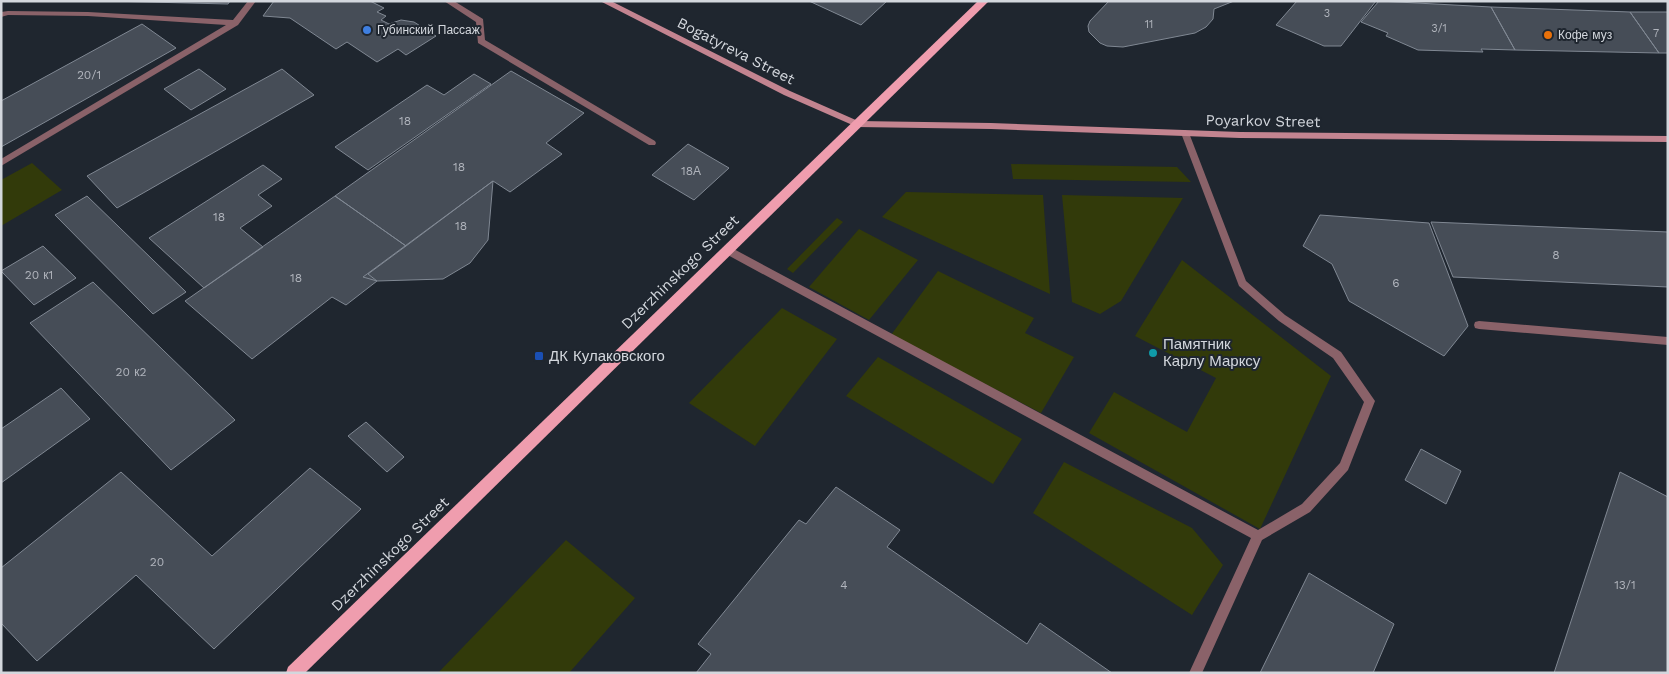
<svg xmlns="http://www.w3.org/2000/svg" width="1669" height="674" font-family="'Work Sans',sans-serif">
  <rect width="100%" height="100%" fill="#1f262f"/>
  <path fill="#323a0a" d="M32,163l30,27 -61,36v-46z
    M1011,164l166,3 14,15 -178,-3z
    M906,192l137,3 7,99 -168,-77z
    M1062,195l121,3 -62,103 -21,13 -28,-12z
    M837,218l6,4 -50,51 -6,-4z
    M859,229l59,31 -49,60 -60,-33z
    M1182,260l149,116 -71,153 -171,-96 25,-41 73,40 29,-54 -81,-42z
    M938,271l96,47 -9,15 49,24 -33,56 -150,-78z
    M782,308l55,31 -82,107 -66,-43z
    M878,357l144,82 -29,45 -147,-88z
    M1064,462l128,66 31,37 -31,50 -159,-102z
    M566,540l69,58 -66,75h-131z"/>
  <path fill="#464d57" stroke="#808893" d="M108,1h122l-2,3z
    M274,1h96l14,7 -7,4 9,4 -5,4 8,4 12,-4 13,2 22,14 -30,19 -8,-6 -21,13 -30,-20 -11,7 -46,-31 -27,-2z
    M809,1h78l-26,24z
    M1109,1h125l-20,8 -1,10 -7,8 -11,6 -72,14 -16,-1 -7,-3 -11,-11 -1,-6 2,-5z
    M1297,1h79l-35,45h-17l-48,-21z
    M1379,1l112,6 24,43 -34,-1 2,3 -65,-2 -32,-14 2,-3 -27,-11z
    M1491,7l139,5 29,41 -144,-3z
    M1630,12h38v41h-9z
    M142,24l34,24 -175,99v-46z
    M199,69l27,20 -35,21 -27,-21z
    M282,69l32,26 -197,113 -30,-32z
    M511,71l73,42 -38,30 16,11 -52,38 -17,-11 -87,65 -71,-50z
    M474,74l17,10 -123,86 -33,-23 92,-62 17,10z
    M688,144l41,24 -35,32 -42,-25z
    M263,165l19,14 -24,16 14,11 -32,22 23,19 -59,41 -55,-50z
    M493,181l-5,59 -18,23 -27,16 -66,2 -14,-4z
    M87,196l99,96 -33,22 -98,-99z
    M335,196l71,50 -38,28 9,7 -31,24 -14,-8 -80,62 -67,-58z
    M1320,215l109,8 39,103 -24,30 -95,-55 -17,-37 -29,-18z
    M1431,222l237,10v55l-215,-10z
    M43,246l33,32 -42,27 -33,-34z
    M93,282l142,138 -64,50 -141,-147z
    M61,388l29,31 -89,64v-54z
    M366,422l38,35 -17,15 -39,-36z
    M1421,449l40,22 -15,33 -41,-24z
    M310,468l51,41 -147,140 -78,-74 -99,86 -36,-38v-55l120,-96 91,84z
    M1620,472l48,25v176h-114z
    M836,487l64,43 -13,17 140,97 13,-21 72,50h-416l15,-19 -13,-10 101,-124 7,4z
    M1309,573l85,51 -21,49h-113z"/>
  <g fill="none" stroke-linecap="round" stroke-linejoin="round">
    <path fill="#8a6269" fill-rule="evenodd" d="M248,1h8l-18,24 -237,141v-7l225,-134 -138,-9 -80,-1 -7,2v-5l7,-1 80,1 145,8z
      M444,1h10l29,18 2,21 170,101 1,2 -1,2h-6l-171,-102 -2,-21z
      M1185,130l4,3 57,148 39,34 56,37 34,49 -27,69 -38,42 -48,28 -60,133h-13l62,-135 -527,-285 -2,-3 2,-3h6l528,283 44,-26 38,-41 24,-61 -31,-44 -54,-37 -40,-35 -58,-153z
      M1479,321l189,16v8l-189,-16 -4,-1 -1,-3 1,-3z"/>
    <path fill="#c38490" fill-rule="evenodd" d="M600,1h11l179,90 68,30 133,2 249,9 428,4v6l-428,-4 -249,-9 -134,-2 -73,-32z"/>
    <path fill="#ef9dae" fill-rule="evenodd" d="M978,1h11l-684,672h-19l2,-6z"/>
  </g>
  <circle fill="#3f7fe0" stroke="#1f262f" stroke-width="2" cx="367" cy="30" r="5"/>
  <circle fill="#e8710a" stroke="#1f262f" stroke-width="2" cx="1548" cy="35" r="5"/>
  <circle fill="#0f9aa8" stroke="#1f262f" stroke-width="2" cx="1153" cy="353" r="5"/>
  <rect fill="#1a4fb4" stroke="#1f262f" stroke-width="2" x="534" y="351" width="10" height="10" rx="2.5"/>
  <g text-anchor="middle" dominant-baseline="central" stroke-width="4" stroke-linejoin="round" paint-order="stroke">
    <g font-size="11" fill="#b0b4bc">
      <text x="1327" y="13">3</text>
      <text x="1149" y="24">11</text>
      <text x="1439" y="28">3/1</text>
      <text x="1656" y="33">7</text>
    </g>
    <g font-size="12" fill="#d3d7dd" stroke="#1f262f" text-anchor="start">
      <text x="377" y="30">Губинский Пассаж</text>
      <text x="1558" y="35">Кофе муз</text>
    </g>
    <g font-size="12" fill="#b0b4bc">
      <text x="89" y="75">20/1</text>
      <text x="405" y="121">18</text>
      <text x="459" y="167">18</text>
      <text x="691" y="171">18А</text>
      <text x="219" y="217">18</text>
      <text x="461" y="226">18</text>
      <text x="1556" y="255">8</text>
      <text x="39" y="275">20 к1</text>
      <text x="296" y="278">18</text>
      <text x="1396" y="283">6</text>
      <text x="131" y="372">20 к2</text>
      <text x="157" y="562">20</text>
      <text x="844" y="585">4</text>
      <text x="1625" y="585">13/1</text>
    </g>
    <g font-size="15" fill="#d3d7dd" stroke="#1f262f">
      <text transform="translate(736 51) rotate(27)">Bogatyreva Street</text>
      <text transform="translate(1263 121) rotate(1)">Poyarkov Street</text>
      <text transform="translate(680 272) rotate(-44)">Dzerzhinskogo Street</text>
      <text transform="translate(390 554) rotate(-44)">Dzerzhinskogo Street</text>
    </g>
    <g font-size="15" fill="#d3d7dd" stroke="#1f262f" text-anchor="start">
      <text x="1163" y="344">Памятник<tspan x="1163" dy="17">Карлу Марксу</tspan></text>
      <text x="549" y="356">ДК Кулаковского</text>
    </g>
  </g>
  <rect width="1669" height="674" fill="none" stroke="#d3d7dd" stroke-width="5"/>
</svg>
